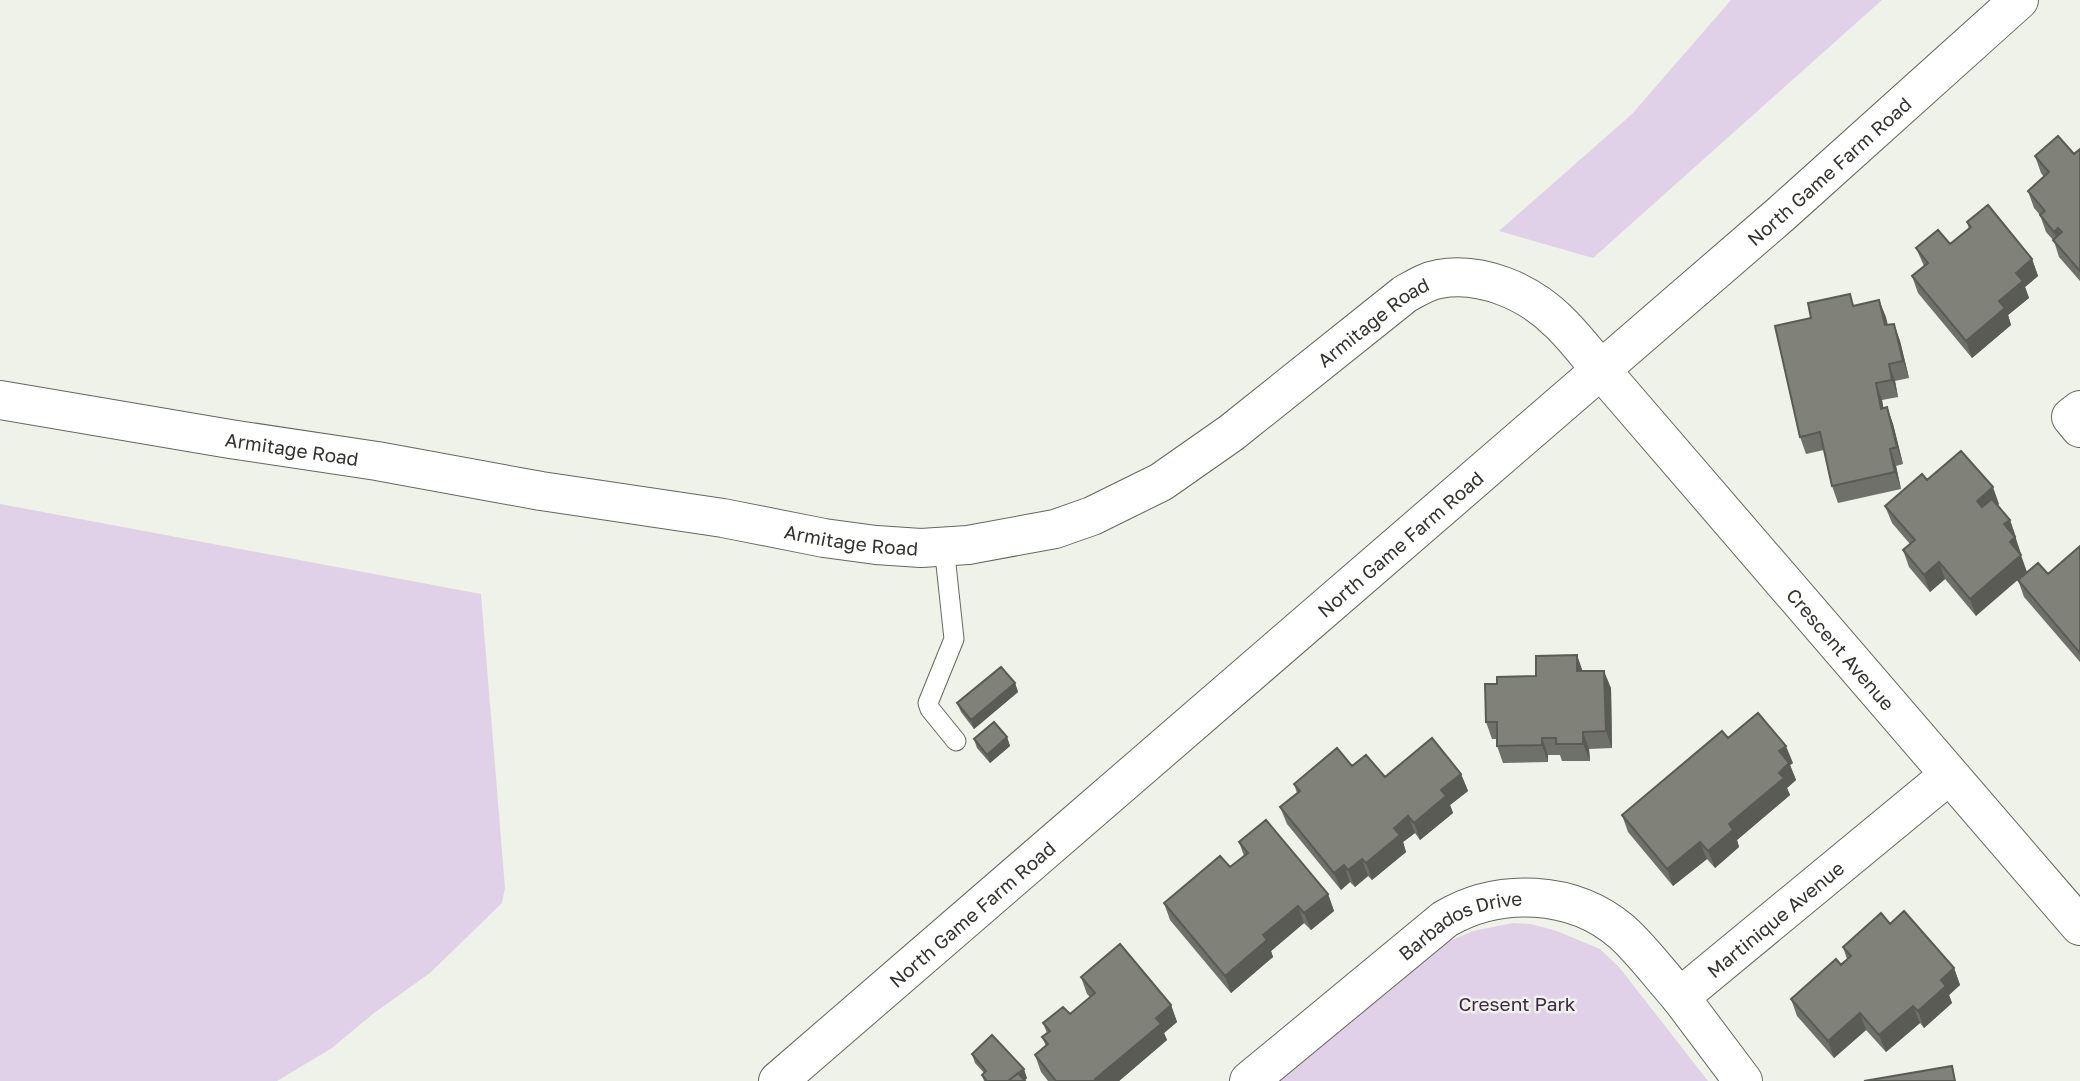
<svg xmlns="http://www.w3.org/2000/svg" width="2080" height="1081" font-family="'Golos Text',sans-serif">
  <rect width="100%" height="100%" fill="#eff2e8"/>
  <path fill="#e1d1e8" d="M1731,0h151l-289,258 -94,-27 133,-117z
    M0,504l481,90 24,294 -3,15 -72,70 -56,40 -42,35 -55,33h-277z
    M1513,923l18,1 26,7 43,18 19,18 89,114h-432l171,-139 26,-11z"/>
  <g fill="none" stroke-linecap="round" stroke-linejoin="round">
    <defs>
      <path id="service" d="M944,546l10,93 -26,64 2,6 26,32"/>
      <g id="minor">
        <path id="s1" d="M0,400l230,39 147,22 164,30 182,27 101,20 52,7 45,3 47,-3 87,-16 37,-13 69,-34 70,-49 174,-139c11,-6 22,-13 34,-15 42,-8 90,13 119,42 16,15 29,33 43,49"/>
        <path d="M2080,410l-9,7 9,11"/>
        <path id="s2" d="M1249,1081l196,-162c54,-32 128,-29 177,13 21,19 39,44 58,65"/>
        <path id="s3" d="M1743,1081l-63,-84 269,-222"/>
      </g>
      <g id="tertiary">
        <path id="s4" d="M1601,370l479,556"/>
      </g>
      <g id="secondary">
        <path id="s5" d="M778,1081l1003,-867 238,-214"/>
      </g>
    </defs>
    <use href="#service" stroke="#64675e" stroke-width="21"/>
    <use href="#minor" stroke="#64675e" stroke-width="40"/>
    <use href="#tertiary" stroke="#64675e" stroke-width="40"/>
    <use href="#secondary" stroke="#64675e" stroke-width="40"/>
    <use href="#service" stroke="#fff" stroke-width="19"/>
    <use href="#minor" stroke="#fff" stroke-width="38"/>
    <use href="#tertiary" stroke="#fff" stroke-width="38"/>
    <use href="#secondary" stroke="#fff" stroke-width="38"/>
  </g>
  <path fill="#6e7069" d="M2080,149v132l-21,-24 -5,-16 -8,-9 -6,-17 -6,-7 -6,-17 16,-14 -3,-4 -6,-17 39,-2z
    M1967,222l65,37 6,17 -13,11 4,11 -21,17 3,10 -39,33 -54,-65 -6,-17 12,-10 -8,-18 34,-4 19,-15z
    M1879,300l8,25 7,-1 6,17 9,37 -14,3 3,16 -16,3 1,8 4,-1 6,17 10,40 -7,2 5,23 -63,14 -6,-17 -8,-36 -18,4 -6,-17 11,-119z
    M1927,480l72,24 -1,1 12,15 6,17 -1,1 6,16 -45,62 -31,-37 -15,13 -21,-25 -6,-17 7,-6 -18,-21 -7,-17z
    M2080,546v116l-56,-65 -6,-17 30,-6z
    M1577,655l5,16 29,17 1,60 -23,1 1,12h-28l-2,-6h-12v7l-45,1 -6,-17v-7h-5l-6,-17 11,-38 39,-8z
    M1015,683l3,9 -44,37 -13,-17 -4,-9z
    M1007,737l3,9 -20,17 -13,-15 -3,-9z
    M1728,738l65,25 -3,2 6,15 -9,8 3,7 -53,45 2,7 -24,21 -8,-9 -34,27 -45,-54 -6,-17z
    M1352,766l33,11 76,-3 7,17 -18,14 3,8 -33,27 -5,-7 -12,9 3,10 -34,28 -4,-4 -13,11 -5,-5 -9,8 -54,-66 -7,-17 17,-14 -3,-9z
    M1239,842l89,52 6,17 -23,19 -7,-7 -33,28 2,6 -42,36 -61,-73 -6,-17 66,-36 14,-11z
    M1890,924l64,44 6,17 -11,10 3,8 -28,25 -4,-5 -34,29 -20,-22 -32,28 -37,-42 -6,-17 56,-40 -4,-12z
    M1081,977l90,28 6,17 -13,11 3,7 -48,41h-71l-7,-9 -6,-17 11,-9 -4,-9 5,-4 -4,-10 27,-9 20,-17 -3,-3z
    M972,1054l55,24 -2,3h-41l-2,-6 2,-2 -9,-10z"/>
  <path fill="#5a5b55" d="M2058,228l6,17 -3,4 -7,-17z
    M2032,259l6,17 -13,11 4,11 -21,17 3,10 -39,33 -6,-17 33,-40 17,-28z
    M1879,300l7,17 6,25 -7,-17z
    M1894,324l6,17 9,37 -6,-17z
    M1889,364l6,17 3,16 -6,-17z
    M1876,383l6,17 5,26 -6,-17z
    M1887,407l6,17 10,40 -6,-17z
    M1890,449l6,17 5,23 -6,-17z
    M1993,487l6,17 -16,14 -6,-17z
    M2010,520l11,34 -5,5 -12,-35z
    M2021,555l6,17 -51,44 -6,-17z
    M1939,562l6,17 -15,13 -6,-17z
    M1577,655l6,17 -6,-1z
    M1604,671l7,17 1,60 -6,-17z
    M1015,683l3,9 -44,37 -3,-9z
    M1583,732l6,17 1,12 -7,-17z
    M1007,737l3,9 -20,17 -3,-8z
    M1542,738l6,17v7l-6,-17z
    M1786,746l7,17 -3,2 6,15 -9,8 3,7 -53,45 2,7 -24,21 -7,-17 21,-27 50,-51v-22z
    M1461,774l7,17 -18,14 3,8 -33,27 -6,-17 27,-33z
    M1408,816l7,17 -12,9 3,10 -34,28 -6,-17 28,-35z
    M1700,842l7,17 -34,27 -6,-17z
    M1362,859l6,17 -13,11 -7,-17z
    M1344,865l6,17 -9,8 -7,-17z
    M1328,894l6,17 -23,19 -7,-17z
    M1298,906l6,17 -33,28 2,6 -42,36 -6,-17 38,-41z
    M1954,968l6,17 -11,10 3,8 -28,25 -6,-17 23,-31z
    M1171,1005l6,17 -13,11 3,7 -48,41h-23l-1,-2 61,-61z
    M1913,1006l7,17 -34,29 -7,-17z
    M1860,1013l6,17 -32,28 -6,-17z
    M1024,1069l3,9 -4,3h-12z"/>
  <path fill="#80827a" stroke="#5a5b55" stroke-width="2" d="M2058,136l16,18 6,-5v122l-27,-31 9,-8 -4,-4 -4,4 -14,-17 5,-4 -17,-20 21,-19 -14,-16z
    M1988,205l44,54 -16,14 7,8 -24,20 6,7 -39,33 -54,-65 16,-13 -12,-15 22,-18 12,14 21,-17 -4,-5z
    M1850,294l3,12 26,-6 6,25 9,-1 9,37 -14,3 3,16 -16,3 5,26 6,-2 10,40 -7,2 5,23 -63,14 -12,-54 -20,5 -25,-111 36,-8 -3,-15z
    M1961,451l32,36 -16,14 5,6 10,-8 18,21 -6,4 11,13 -5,5 11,13 -51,44 -31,-37 -15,13 -21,-25 12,-10 -30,-34 37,-32 5,6z
    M2080,546v107l-62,-73 20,-17 10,11z
    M1577,655v16h27l2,60 -23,1v12h-27v-6h-14v7l-45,1v-24h-11l-1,-38h12v-7l39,-1v-20z
    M1001,667l14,16 -44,37 -14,-17z
    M1758,713l28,33 -7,5 10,12 -10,10 5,5 -55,46 4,6 -25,21 -8,-9 -33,27 -45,-54 100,-84 6,7z
    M994,722l13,15 -20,18 -13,-16z
    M1432,738l29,36 -20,16 5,6 -32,27 -6,-7 -14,12 6,7 -34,28 -4,-4 -14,11 -4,-5 -10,8 -54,-66 20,-16 -6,-7 43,-36 15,18 14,-11 19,22z
    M1266,820l62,74 -24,19 -6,-7 -35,29 4,5 -42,36 -61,-73 56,-47 10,11 18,-14 -9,-11z
    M1904,911l50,57 -13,12 5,6 -28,25 -5,-5 -34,29 -19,-22 -32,28 -37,-42 45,-40 5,6 10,-9 -8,-9 38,-34 9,11z
    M1120,944l51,61 -15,13 5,6 -66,55 2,2h-41l-21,-26 13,-11 -6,-7 8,-6 -7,-8 20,-16 7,7 25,-21 -14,-16z
    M992,1035l32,34 -16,12h-21l-5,-6 4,-4 -14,-17z
    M1952,1066l3,15h-91z
    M1018,1073l7,8h-17z"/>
  <g text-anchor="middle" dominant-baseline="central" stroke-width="5" stroke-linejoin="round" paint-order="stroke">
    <g font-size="19" fill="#333430" stroke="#eff2e8">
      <text stroke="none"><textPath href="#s5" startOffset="1390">North Game Farm Road</textPath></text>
      <text stroke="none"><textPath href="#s1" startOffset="1451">Armitage Road</textPath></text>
      <text stroke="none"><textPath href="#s1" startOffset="296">Armitage Road</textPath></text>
      <text stroke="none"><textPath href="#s1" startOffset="863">Armitage Road</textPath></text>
      <text stroke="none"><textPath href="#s5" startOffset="822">North Game Farm Road</textPath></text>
      <text stroke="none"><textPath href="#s4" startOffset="368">Crescent Avenue</textPath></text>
      <text stroke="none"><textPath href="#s5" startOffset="256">North Game Farm Road</textPath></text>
      <text stroke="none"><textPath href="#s3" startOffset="228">Martinique Avenue</textPath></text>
      <text stroke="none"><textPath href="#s2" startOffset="266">Barbados Drive</textPath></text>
    </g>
    <g font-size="19" fill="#3f254a" stroke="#eff2e8">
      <text x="1517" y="1003">Cresent Park</text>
    </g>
  </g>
</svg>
